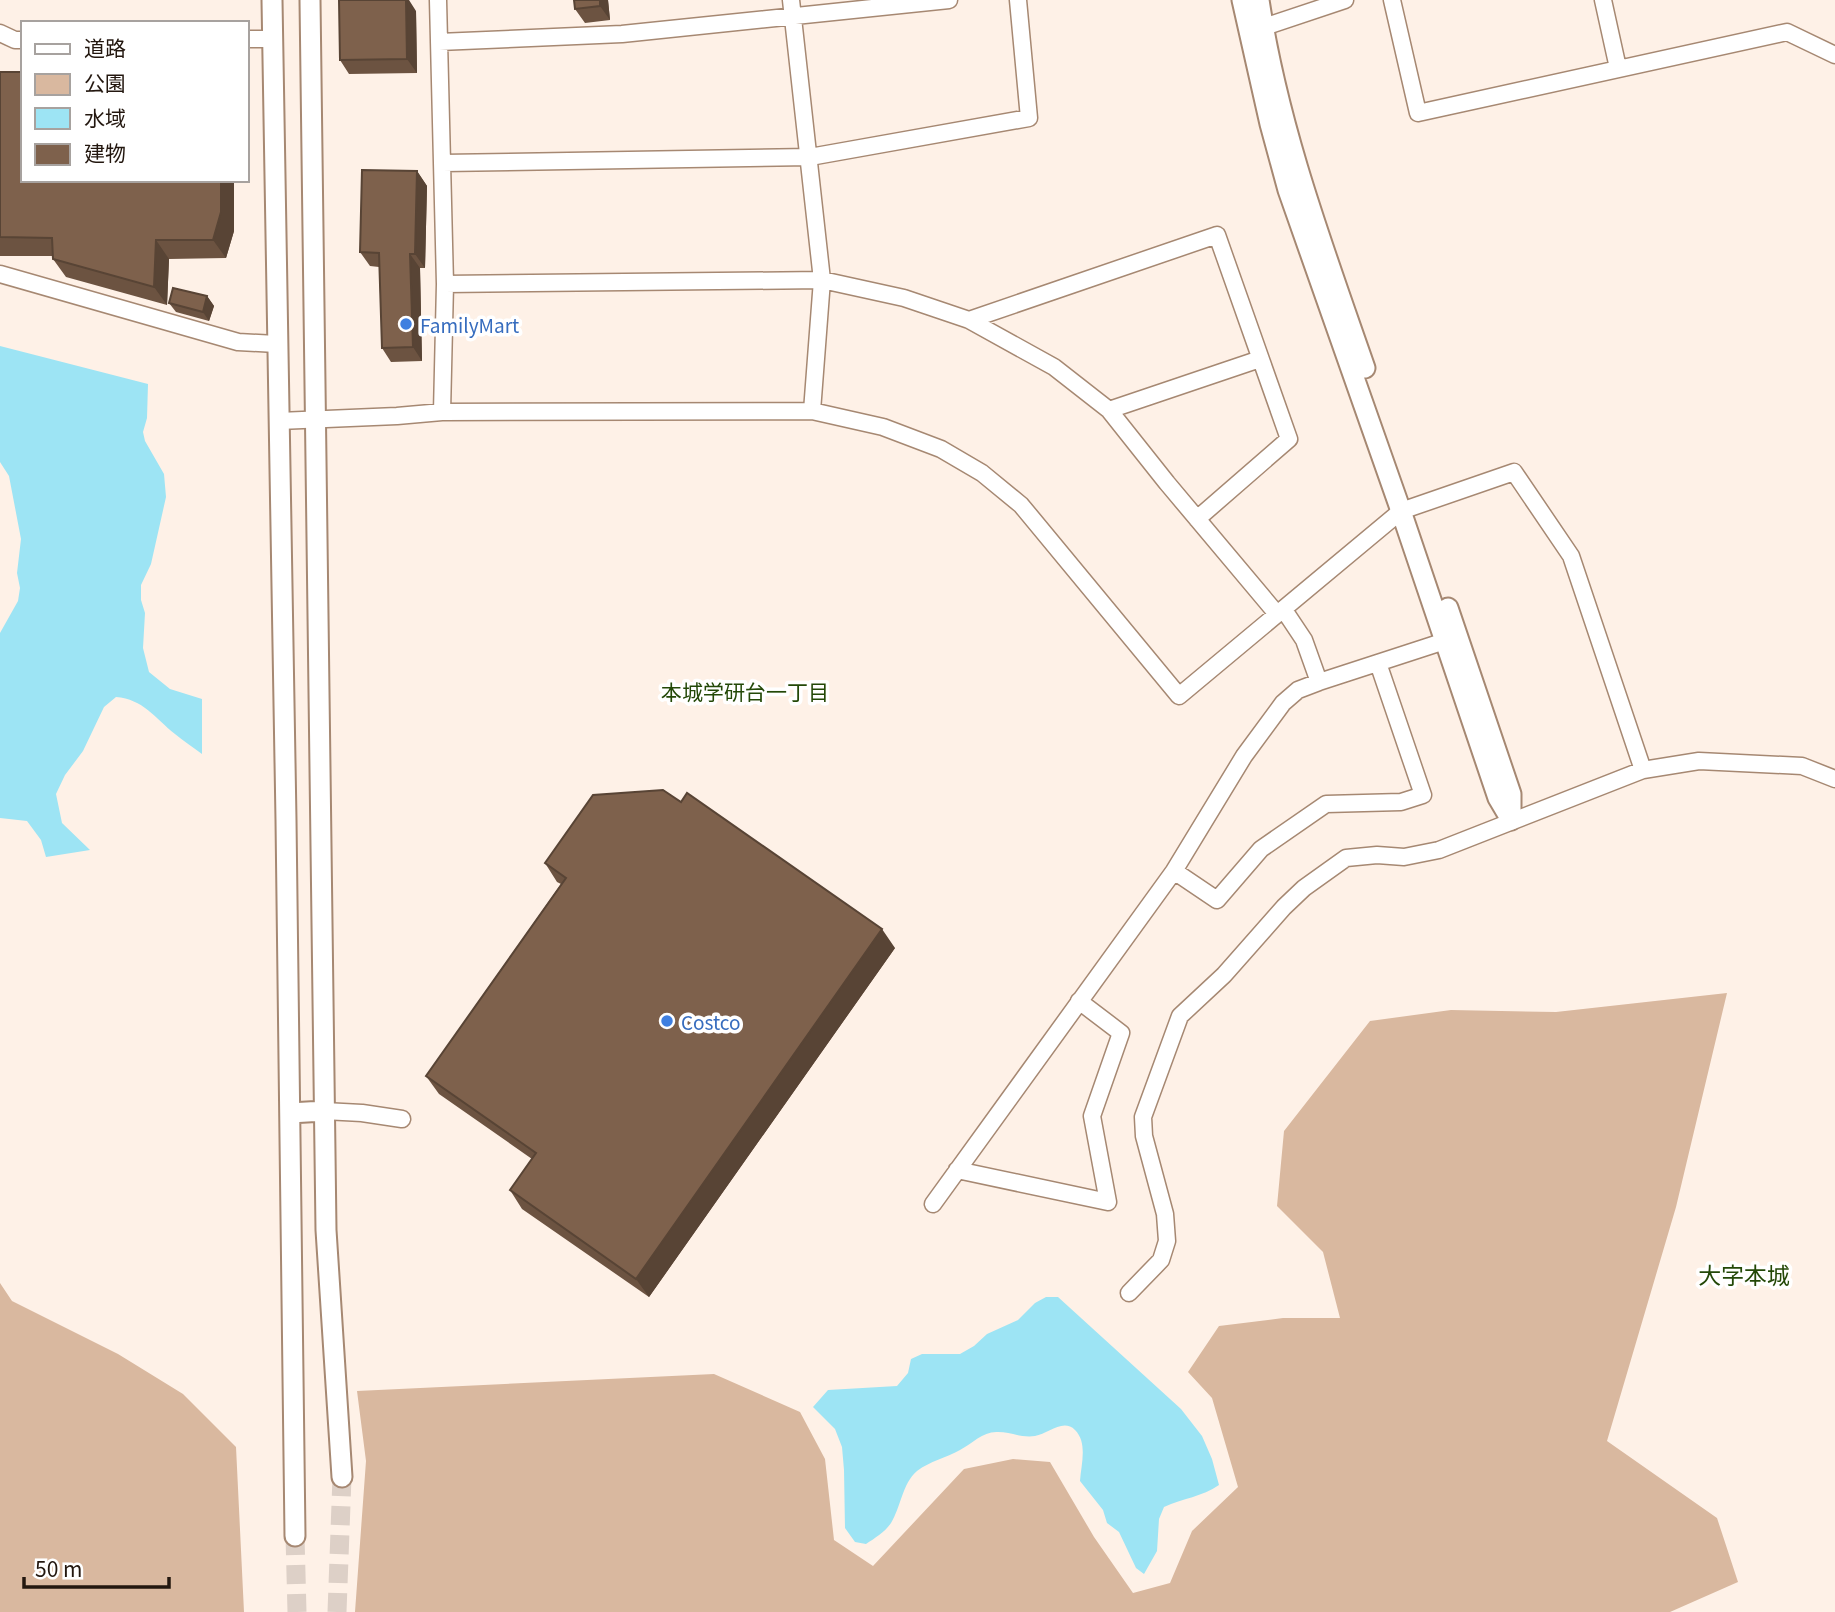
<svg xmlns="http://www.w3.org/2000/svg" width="1835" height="1612" font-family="Georgia,'Noto Sans JP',serif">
  <rect width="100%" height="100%" fill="#fef1e7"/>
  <path fill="#d9b89f" d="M1727,993l-51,214 -69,234 110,77 21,64 -68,30h-1315l11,-151 -9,-70 357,-17 86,38 25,47 9,81 39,26 91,-97 49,-10 37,3 44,75 39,56 37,-10 22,-52 46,-44 -26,-89 -24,-26 31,-46 64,-8h57l-17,-66 -46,-46 7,-75 86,-110 81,-11 105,2z
    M0,1283l12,18 106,53 65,40 53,53 8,165h-244z"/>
  <path fill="#9de4f4" d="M0,346l148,38 -1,34 -4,14 2,9 19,33 2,23 -15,67 -10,21v15l4,13 -2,35 6,24 21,17 32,10v55c-9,-7 -19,-13 -27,-20 -20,-16 -32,-35 -59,-37l-12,10 -21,44 -18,24 -9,19 6,29 28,27 -44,7 -5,-17 -14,-19 -27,-3v-185l18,-32 2,-13 -3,-15 4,-34 -12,-63 -9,-14z
    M1046,1297h12l123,112 21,27 10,23 7,26c-17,12 -36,13 -55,22l-5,12 -2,32 -13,23 -8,-6 -17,-36 -12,-9 -4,-13 -23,-29c1,-16 8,-38 -5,-51 -12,-12 -27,4 -40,6 -14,2 -24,-4 -37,-4 -15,-1 -25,11 -38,18 -14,8 -30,11 -43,21 -15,13 -16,36 -26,52 -6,9 -16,15 -25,21l-11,-2 -10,-14 -1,-58 -2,-23 -7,-18 -22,-22 15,-17 69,-4 11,-13 3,-14 11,-5h38l14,-8 13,-12 31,-14 17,-17z"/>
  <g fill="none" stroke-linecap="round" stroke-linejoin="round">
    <path stroke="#ddd0c7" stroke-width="19" stroke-dasharray="19 10" stroke-linecap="butt" d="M295,1536l2,76
      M337,1612l5,-135"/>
    <defs>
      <path id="minor" d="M438,0l7,284 -3,128
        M791,0l31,280 -10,131
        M1392,0l26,113 369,-81 48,23
        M1603,0l15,68
        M1255,30l90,-30
        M0,33l15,7h8
        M247,39h25
        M439,42l183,-8 327,-34
        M443,163l367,-6 219,-39 -11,-118
        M0,274l238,68 38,2
        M445,284l377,-4 82,18 65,22 85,47 55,43 58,73 110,131
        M969,320l248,-85 72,204 -92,80
        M1109,410l151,-51
        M279,421l118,-5 45,-4 370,-1 71,16 58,22 41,24 39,32 158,191 222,-185 113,-39 57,84 72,214
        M1284,610l20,30 15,42
        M1174,871l43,29 44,-51 65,-45 75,-2 22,-7 -45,-132
        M324,1111l38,2 40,6
        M957,1170l151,32 -16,-86 29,-83 -42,-32
        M933,1204l241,-333 70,-115 39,-53 15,-13 21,-8 126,-41
        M1129,1293l32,-33 6,-19 -2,-27 -21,-78 -1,-19 37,-101 44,-41 60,-68 20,-19 42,-30 31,-3 27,2 35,-7 204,-80 56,-9 103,5 33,13"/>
      <path id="tertiary" d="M272,0l14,820 9,716
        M310,0l16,1230 16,247
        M1242,0l28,124 18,66 113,321 97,287 13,22
        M1259,0c19,127 64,247 106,368
        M1448,608l63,186v25
        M290,1113l34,-2"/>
    </defs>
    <use href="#minor" stroke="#a68872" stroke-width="19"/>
    <use href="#tertiary" stroke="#a68872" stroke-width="23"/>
    <use href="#minor" stroke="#fff" stroke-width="16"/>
    <use href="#tertiary" stroke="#fff" stroke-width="19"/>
  </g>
  <path fill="#6c5341" d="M608,0l2,20 -25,3 -10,-14z
    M416,11l1,62 -68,1 -9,-14z
    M0,72l234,159 -8,27 -57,1 -2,46 -101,-28 -13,-18v-3h-53z
    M417,171l10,15 -2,82h-5l2,93 -31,1 -9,-14 -3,-81 -9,-1 -10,-14z
    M207,296l7,10 -5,15 -33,-9 -7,-9z
    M545,863l350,85 -246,349 -127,-88 -12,-19 22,-31 -93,-65 -13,-18 135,-192 -4,-2z"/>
  <path fill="#584435" d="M406,0h3l7,11 1,62 -10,-14z
    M600,0h8l2,20 -10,-14z
    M417,171l10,15 -2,82 -10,-14z
    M221,180h13v51l-8,27 -13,-18z
    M156,240l13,19 -2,46 -13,-18z
    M410,254l10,14 2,93 -9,-14z
    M207,296l7,10 -5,15 -6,-9z
    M882,929l13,19 -246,349 -13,-18z"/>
  <path fill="#7e614c" stroke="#584435" stroke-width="2" d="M339,0h67l1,59 -67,1z
    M574,0h26v6l-25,3z
    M0,72h23v108h198v32l-8,28h-57l-2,47 -101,-28 -1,-21 -52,-1z
    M362,170l55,1 -2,83h-5l3,93 -31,1 -3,-95 -19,-1z
    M173,288l34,8 -4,16 -34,-9z
    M663,790l18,12 6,-9 195,136 -246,350 -126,-89 26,-37 -110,-77 140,-198 -21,-15 48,-68z"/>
  <g fill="#3f7fe0" stroke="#fff" stroke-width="2.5">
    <circle cx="406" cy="324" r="7"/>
    <circle cx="667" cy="1021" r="7"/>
  </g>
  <g text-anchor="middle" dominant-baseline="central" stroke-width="7" stroke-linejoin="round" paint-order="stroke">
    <g font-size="19" fill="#366cbe" stroke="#fff" text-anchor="start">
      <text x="420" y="324">FamilyMart</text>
      <text x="681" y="1021">Costco</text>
    </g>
    <g font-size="21" fill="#234807" stroke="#fff">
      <text x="745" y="691">本城学研台一丁目</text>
    </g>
    <g font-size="23" fill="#234807" stroke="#fff">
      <text x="1744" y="1274">大字本城</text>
    </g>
  </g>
  <rect x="21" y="21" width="228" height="161" fill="#ffffff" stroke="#a7a29f" stroke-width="2"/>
  <rect x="35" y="44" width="35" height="10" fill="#ffffff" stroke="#a7a29f" stroke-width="2"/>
  <text x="84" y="56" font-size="21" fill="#23170f">道路</text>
  <rect x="35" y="74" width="35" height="21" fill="#d9b89f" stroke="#a7a29f" stroke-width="2"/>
  <text x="84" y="91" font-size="21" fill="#23170f">公園</text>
  <rect x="35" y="108" width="35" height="21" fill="#9de4f4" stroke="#a7a29f" stroke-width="2"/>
  <text x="84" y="126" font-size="21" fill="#23170f">水域</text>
  <rect x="35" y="144" width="35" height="21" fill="#7e614c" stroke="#a7a29f" stroke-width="2"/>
  <text x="84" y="161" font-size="21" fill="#23170f">建物</text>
  <path d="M24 1577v10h145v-10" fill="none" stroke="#23170f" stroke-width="3.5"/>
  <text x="35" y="1577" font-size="21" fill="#23170f" stroke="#ffffff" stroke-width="5" paint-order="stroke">50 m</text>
</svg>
